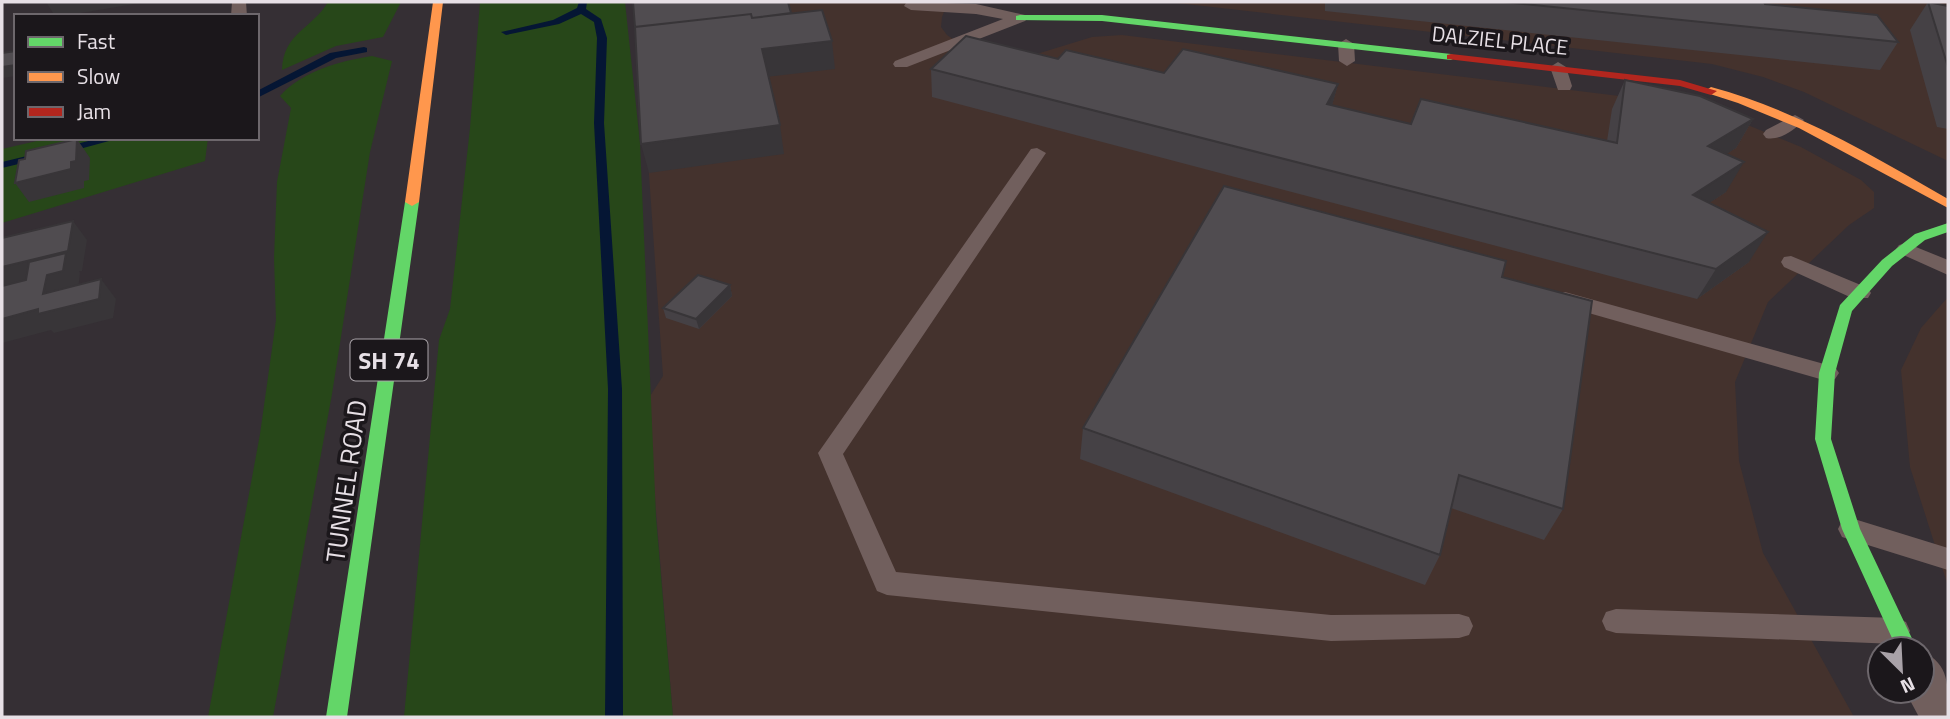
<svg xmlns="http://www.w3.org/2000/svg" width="1950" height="719" font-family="'Titillium Web',sans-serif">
  <rect width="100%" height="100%" fill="#352f34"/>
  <path fill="#44322d" d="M637,2h311l-6,15 -1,10 6,8 20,14 51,7 22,-3 52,-16 30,-2 546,67 65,17 68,28 60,33 13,12v16l-25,17 -81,77 -33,80 4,79 24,92 91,164h-1181l-26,-316 16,-25z
    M1168,2h780v159l-144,-69 -41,-15 -51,-13z
    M1948,297v289l-38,-119 -9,-97 20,-42z"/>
  <path fill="#274719" d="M328,2h73l-18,35 -47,9 -54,24c1,-37 30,-41 46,-68z
    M480,2h145l15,141 16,374 17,200h-269l35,-377 11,-31 20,-181z
    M372,56l20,5 -22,91 -38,242 -59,323h-65l52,-283 16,-114 -2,-62 3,-76 14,-74 -11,-12c22,-25 60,-35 92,-40z
    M50,138h158l-3,23 -203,62v-74z"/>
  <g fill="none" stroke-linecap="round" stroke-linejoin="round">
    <path fill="#051634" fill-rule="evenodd" d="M579,2h8l-1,7 15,10 6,19 -3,85 18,266 1,328h-18l3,-328 -14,-266 3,-85 -3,-16 -13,-8 -22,10 -53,11 -5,-3 52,-12 24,-12z
      M364,47l3,1v4l-31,6 -79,40v-7l73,-38z
      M100,138h20l-55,15 -6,-3 2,-2z
      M35,154l6,3 -2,2 -37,9v-6z"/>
    <path fill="#715f5d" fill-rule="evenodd" d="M232,2h14l1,14h-16z
      M916,2l60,2 49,11 3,3 -3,3 -118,46h-12l-2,-3 2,-3 108,-42 -27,-5 -65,-4 -7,-4 2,-3z
      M1346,39l8,5 1,17 -8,5 -8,-5 -1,-17z
      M1558,62l8,5 6,19 -2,4h-12l-8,-23z
      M1795,115l9,5c-9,10 -25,21 -38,18l-3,-4 3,-4z
      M1037,148l9,5 -203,301 53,118 435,43 128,-1 10,3 4,9 -4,9 -10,3 -128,3 -444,-46 -10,-4 -59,-138 213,-304z
      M1906,243l42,17v15l-49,-22 -3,-4 3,-4z
      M1791,256l77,32 3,5 -3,5h-16l-68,-31 -3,-5 3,-5z
      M1565,292l270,75 4,6 -4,6 -8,2 -270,-77 -3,-5 3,-5z
      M1851,518l97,30v22l-106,-33 -4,-8 4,-8z
      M1616,609l280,9 10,4 4,9 -4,9 -10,4 -280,-11 -10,-3 -4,-9 4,-9z"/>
    <path fill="#715f5d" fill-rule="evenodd" d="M1922,651c28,14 26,34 26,66h-29l-14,-26h17z"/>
    <path fill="#63d668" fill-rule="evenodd" d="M1020,15h82l349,39 6,3 -6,3 -349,-39 -86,-1v-4z
      M412,198l7,4 -72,515h-21l79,-515z
      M1948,223v9l-23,8 -33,26 -40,45 -17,62 -4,66 29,90 57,120h-20l-55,-120 -27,-90 4,-66 21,-68 42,-45 33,-26z"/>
    <path fill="#ff974d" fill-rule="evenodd" d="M433,2h10l-24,200 -7,4 -7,-4z
      M1711,87c85,23 161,68 237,112v9l-149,-80 -61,-25 -31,-10 -2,-2z"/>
    <path fill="#b3261e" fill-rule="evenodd" d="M1451,54l229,26 37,11 -6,4 -31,-9 -233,-27v-4z"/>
  </g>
  <path fill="#454145" d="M1325,2h439l1,2 133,38 -18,28 -555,-59z
    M1928,2l20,4v123l-11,-2 -27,-97z
    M1058,59l106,14 174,11 -6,21 79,19 196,17 5,-32 13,-29 128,39 -17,29 -10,6v38l-17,11 40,59 -52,37 -765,-202 -1,-28z
    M1502,277l61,232 -19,31 -93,-32 -11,47 -15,30 -345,-126 3,-31z
    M730,285l2,11 -33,33 -33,-11 -3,-10z"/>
  <path fill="#383538" d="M46,2h100l-83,14h-8z
    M832,41l3,28 -69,8 -4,-28z
    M16,65v11l-14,2v-11z
    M1338,84l-8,29 -3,-9z
    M1753,119l-17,29 -44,28 16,-30z
    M780,125l4,29 -135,19 -8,-29z
    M77,139l13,19 -1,22 -5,1v7l-55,14 -14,-19 56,-21z
    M1744,162l-18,30 -50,33 17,-30z
    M73,221l14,19 -5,31h-3l1,2 -2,17 23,-11 15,20 -3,19 -59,15 -3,-3 -49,13v-24l36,-10h18l-54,-19v-23z
    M1768,232l-19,30 -52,37 19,-30z
    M730,285l2,11 -33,33 -3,-10z"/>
  <path fill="#504c50" stroke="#383538" stroke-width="2" d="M633,2h155l3,11 -39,5 -1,-4 -116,13z
    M1504,2h260l1,2 112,11 21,27z
    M1928,2l20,4v61z
    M822,10l10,31 -70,8 18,76 -139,19 -6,-117 116,-13 1,4z
    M966,36l92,23 8,-9 98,23 19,-24 155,35 -11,20 84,20 10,-25 196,44 8,-63 75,16 53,23 -45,27 36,16 -51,33 75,37 -52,37 -785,-200z
    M16,51v14l-14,2v-14z
    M77,139l-1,22 -5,1v7l-56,14 4,-23 6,-1 1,-8z
    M1224,186l282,75 -4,16 90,24 -29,208 -104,-34 -19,80 -357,-127z
    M73,221l-5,30 -66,16v-29z
    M66,253l-3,18 -16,4 -4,19 58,-15 -2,20 -61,15v-5l-36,10v-33l24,-6 3,-18z
    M698,275l32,10 -34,34 -33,-11z"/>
  <g text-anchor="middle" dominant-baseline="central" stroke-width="7" stroke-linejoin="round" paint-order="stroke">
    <g font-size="21" fill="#e7e0e6" stroke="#1b171b">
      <text transform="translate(1500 40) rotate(6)">DALZIEL PLACE</text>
    </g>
    <rect fill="#1b171b" stroke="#aaa4a9" stroke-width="2" x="350.5" y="339.5" width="77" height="41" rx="5"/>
    <g font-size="24" font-weight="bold" fill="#e7e0e6">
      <text x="389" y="360">SH 74</text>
    </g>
    <g font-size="26" fill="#e7e0e6" stroke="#1b171b">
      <text transform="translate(346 481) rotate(-82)">TUNNEL ROAD</text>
    </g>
  </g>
  <rect width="1950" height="719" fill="none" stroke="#e7e0e6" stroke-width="7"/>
  <rect x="14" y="14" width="245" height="126" fill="#1b171b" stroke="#6d676c" stroke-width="2"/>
  <rect x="28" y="37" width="35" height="10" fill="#63d668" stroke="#6d676c" stroke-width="2"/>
  <text x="77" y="49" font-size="21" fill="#e7e0e6">Fast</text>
  <rect x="28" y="72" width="35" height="10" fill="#ff974d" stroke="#6d676c" stroke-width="2"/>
  <text x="77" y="84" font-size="21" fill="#e7e0e6">Slow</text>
  <rect x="28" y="107" width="35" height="10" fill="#b3261e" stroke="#6d676c" stroke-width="2"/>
  <text x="77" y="119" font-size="21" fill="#e7e0e6">Jam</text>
  <g transform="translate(1901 670) rotate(156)"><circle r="33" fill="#1b171b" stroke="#6d676c" stroke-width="2"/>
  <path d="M0-5L12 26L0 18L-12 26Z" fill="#a9a2a8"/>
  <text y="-10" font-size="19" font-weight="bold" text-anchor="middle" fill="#e7e0e6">N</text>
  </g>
</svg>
